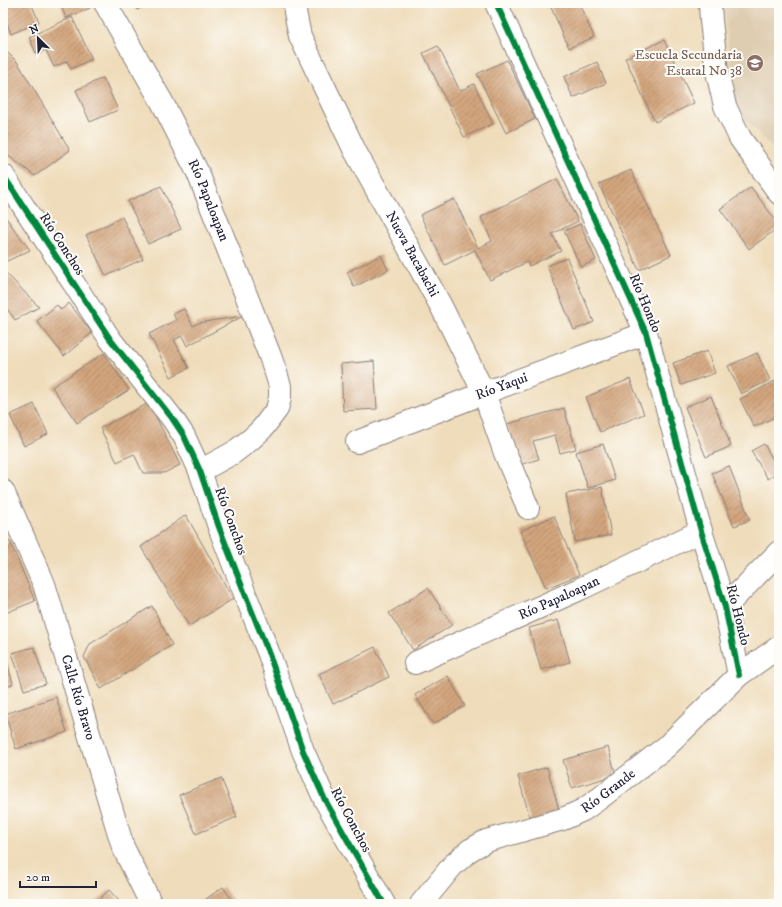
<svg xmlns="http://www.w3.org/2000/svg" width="782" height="907" font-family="'IM FELL DW Pica',serif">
  <defs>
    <pattern id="building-hatch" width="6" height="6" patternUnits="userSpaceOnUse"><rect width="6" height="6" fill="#d3a67e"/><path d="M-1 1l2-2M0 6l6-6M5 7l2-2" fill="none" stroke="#ab8768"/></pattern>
  </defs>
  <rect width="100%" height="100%" fill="#fdfcf7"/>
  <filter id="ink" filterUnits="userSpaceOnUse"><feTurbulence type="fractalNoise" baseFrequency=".025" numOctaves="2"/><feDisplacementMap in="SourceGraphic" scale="8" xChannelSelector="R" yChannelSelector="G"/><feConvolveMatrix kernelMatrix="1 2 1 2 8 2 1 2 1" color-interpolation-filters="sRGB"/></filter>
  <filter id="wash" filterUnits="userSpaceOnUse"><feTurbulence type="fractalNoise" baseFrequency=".012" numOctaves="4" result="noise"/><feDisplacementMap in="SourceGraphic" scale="16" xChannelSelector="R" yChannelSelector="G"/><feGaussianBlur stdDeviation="0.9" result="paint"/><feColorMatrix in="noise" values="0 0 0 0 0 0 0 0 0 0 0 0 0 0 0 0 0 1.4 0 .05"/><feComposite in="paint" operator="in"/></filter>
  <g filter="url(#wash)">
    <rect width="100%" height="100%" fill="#efdcba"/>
    <path fill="#dfcdb2" d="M726,3h53v153l-44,-48 -10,-90z"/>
    <g id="blocks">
      <path fill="url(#building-hatch)" d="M3,3h28l8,19 -28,12 -8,-21z
        M60,3h28l2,5 -24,10z
        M133,3h18l-14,7z
        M549,3h30l15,34 -25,11z
        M72,17l20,42 -21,10 -4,-8 -13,6 -9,-19 -9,5 -7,-16z
        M664,40l30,63 -39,19 -30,-64z
        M438,46l22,45 14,-7 19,40 -29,13 -41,-84z
        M3,48l15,15 52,87 -35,26 -29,-22 -3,-4z
        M507,60l28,59 -29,14 -29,-59z
        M597,62l9,21 -33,15 -9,-21z
        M103,78l15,32 -28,12 -14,-32z
        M631,170l40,85 -32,15 -40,-86z
        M557,179l21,42 -26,13 9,17 -32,15 -2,-4 -37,18 -15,-30 -30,15 -25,-50 34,-16 24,49 14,-7 -11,-24z
        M161,186l20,43 -33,15 -20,-43z
        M751,187l28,38v2l-30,22 -29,-40z
        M3,214l27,36 -27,13z
        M122,217l21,42 -37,17 -20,-41z
        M580,224l16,36 -15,7 -17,-36z
        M381,255l7,15 -34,17 -7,-15z
        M567,258l27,64 -20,8 -27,-64z
        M7,274l32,33 -24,13 -12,-17v-26z
        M69,303l23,30 -28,23 -27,-35 20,-16 4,5z
        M184,309l9,17 5,-3 45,-7 -56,30 -5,-10 -8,4 15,28 -18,9 -22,-43 27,-14 -3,-6z
        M707,351l8,22 -34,12 -8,-22z
        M104,353l25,37 -52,33 -25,-36z
        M757,353l13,27 -29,14 -13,-28z
        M374,361l3,48 -34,2 -2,-47z
        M630,379l14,35 -44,18 -14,-35z
        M779,379v36l-25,12 -14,-28z
        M711,396l20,50 -25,11 -21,-50z
        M149,403l31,62 -16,8h-21l-9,-19 -17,8 -17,-34z
        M34,404l14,30 -24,12 -14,-31z
        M564,408l12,41 -16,4 -5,-18 -22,6 6,18 -20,6 -12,-41z
        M603,444l12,36 -27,8 -12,-36z
        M764,444l15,26v2l-11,7 -17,-28z
        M729,466l21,54 -16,6 -22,-53z
        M602,487l9,48 -36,7 -9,-48z
        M186,515l47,84 -44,27 -48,-79z
        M554,516l25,59 -33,13 -26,-57z
        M10,541l25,60 -32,13v-69z
        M428,588l24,37 -39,25 -24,-37z
        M152,606l20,39 -71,44 -17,-32 6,-13z
        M558,620l12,42 -29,8 -12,-42z
        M3,646l10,38 -10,5z
        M34,647l12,37 -22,6 -12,-37z
        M375,647l14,30 -56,27 -14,-30z
        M448,676l17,30 -32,18 -18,-29z
        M56,697l11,35 -51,17 -11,-35z
        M608,747l8,28 -44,13 -9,-28z
        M547,767l14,50 -29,8 -14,-49z
        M221,778l16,39 -41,17 -17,-39z
        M223,887l12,17h-36z
        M109,890l13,14h-28z"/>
    </g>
  </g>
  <g filter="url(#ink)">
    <use href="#blocks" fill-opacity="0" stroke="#887f7a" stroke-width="1"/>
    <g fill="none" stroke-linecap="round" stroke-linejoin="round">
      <defs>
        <g id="street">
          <path id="s1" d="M105,3l57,99 36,71 72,183 6,17 4,13v12l-3,11 -15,20 -12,11 -17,13 -33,18"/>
          <path id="s2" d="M296,3l-1,9 5,24 55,115 86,155 43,87 21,60 23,55"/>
          <path d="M496,3l150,330 55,198 24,76 14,68"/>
          <path d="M710,3l1,18 6,51 8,34 15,32 39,55"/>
          <path d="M3,175l107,164 62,79 12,18 16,35 19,56 26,67 24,60 34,97 22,49 27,48 32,56"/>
          <path id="s3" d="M357,442l127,-49 162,-60"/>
          <path id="s4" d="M3,491l41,93 79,263 28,57"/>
          <path d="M725,607l54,-55"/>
          <path id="s5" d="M415,663l165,-74 121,-58"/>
          <path id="s6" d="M421,904l32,-39 17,-15 16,-9 77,-22 20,-9 17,-12 66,-51 73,-72 40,-28"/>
        </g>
      </defs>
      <use href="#street" stroke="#887f7a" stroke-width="24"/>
      <use href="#street" stroke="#fff" stroke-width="22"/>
      <defs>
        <path id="cycleway" d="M496,3l150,330 55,198 24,76 14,68
          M3,175l107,164 62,79 12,18 16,35 19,56 26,67 24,60 34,97 22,49 27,48 32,56"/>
      </defs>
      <use href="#cycleway" stroke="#fdfcf7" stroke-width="8"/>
      <use href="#cycleway" stroke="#00873e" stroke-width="6"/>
    </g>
  </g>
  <defs>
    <symbol id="school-disc" viewBox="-11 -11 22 22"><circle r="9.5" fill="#8d6e63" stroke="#fdfcf7"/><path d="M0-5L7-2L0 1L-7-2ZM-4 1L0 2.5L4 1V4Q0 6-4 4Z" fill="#fff"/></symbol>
  </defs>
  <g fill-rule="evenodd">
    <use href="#school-disc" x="745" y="53" width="20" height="20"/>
  </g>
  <g text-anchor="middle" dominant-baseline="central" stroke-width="4" stroke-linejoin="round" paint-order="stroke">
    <g font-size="14" fill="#785e54" stroke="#fdfcf7" text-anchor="end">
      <text x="742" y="55">Escuela Secundaria<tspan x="742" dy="16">Estatal No 38</tspan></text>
    </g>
    <g font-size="14" fill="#22223b" stroke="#fdfcf7">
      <text stroke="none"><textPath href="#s1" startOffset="223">Río Papaloapan</textPath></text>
      <text transform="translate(62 244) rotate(57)">Río Conchos</text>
      <text stroke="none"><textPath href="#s2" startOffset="279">Nueva Bacabachi</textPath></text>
      <text transform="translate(645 303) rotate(67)">Río Hondo</text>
      <text stroke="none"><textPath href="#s3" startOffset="155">Río Yaqui</textPath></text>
      <text transform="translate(231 521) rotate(70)">Río Conchos</text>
      <text stroke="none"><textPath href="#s5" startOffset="158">Río Papaloapan</textPath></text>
      <text transform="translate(738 615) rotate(76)">Río Hondo</text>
      <text stroke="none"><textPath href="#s4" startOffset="220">Calle Río Bravo</textPath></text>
      <text stroke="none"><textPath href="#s6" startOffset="225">Río Grande</textPath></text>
      <text transform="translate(351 820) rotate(62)">Río Conchos</text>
    </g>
  </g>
  <rect width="782" height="907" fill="none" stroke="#fdfcf7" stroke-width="16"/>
  <g transform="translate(38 38) rotate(336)" stroke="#fdfcf7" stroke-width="3" paint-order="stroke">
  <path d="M0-3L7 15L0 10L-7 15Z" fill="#22223b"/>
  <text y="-6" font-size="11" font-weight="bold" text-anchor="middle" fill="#22223b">N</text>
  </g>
  <path d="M20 881v6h76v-6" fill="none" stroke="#22223b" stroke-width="2"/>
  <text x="26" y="881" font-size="12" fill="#22223b" stroke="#fdfcf7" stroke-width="3" paint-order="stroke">20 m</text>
</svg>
